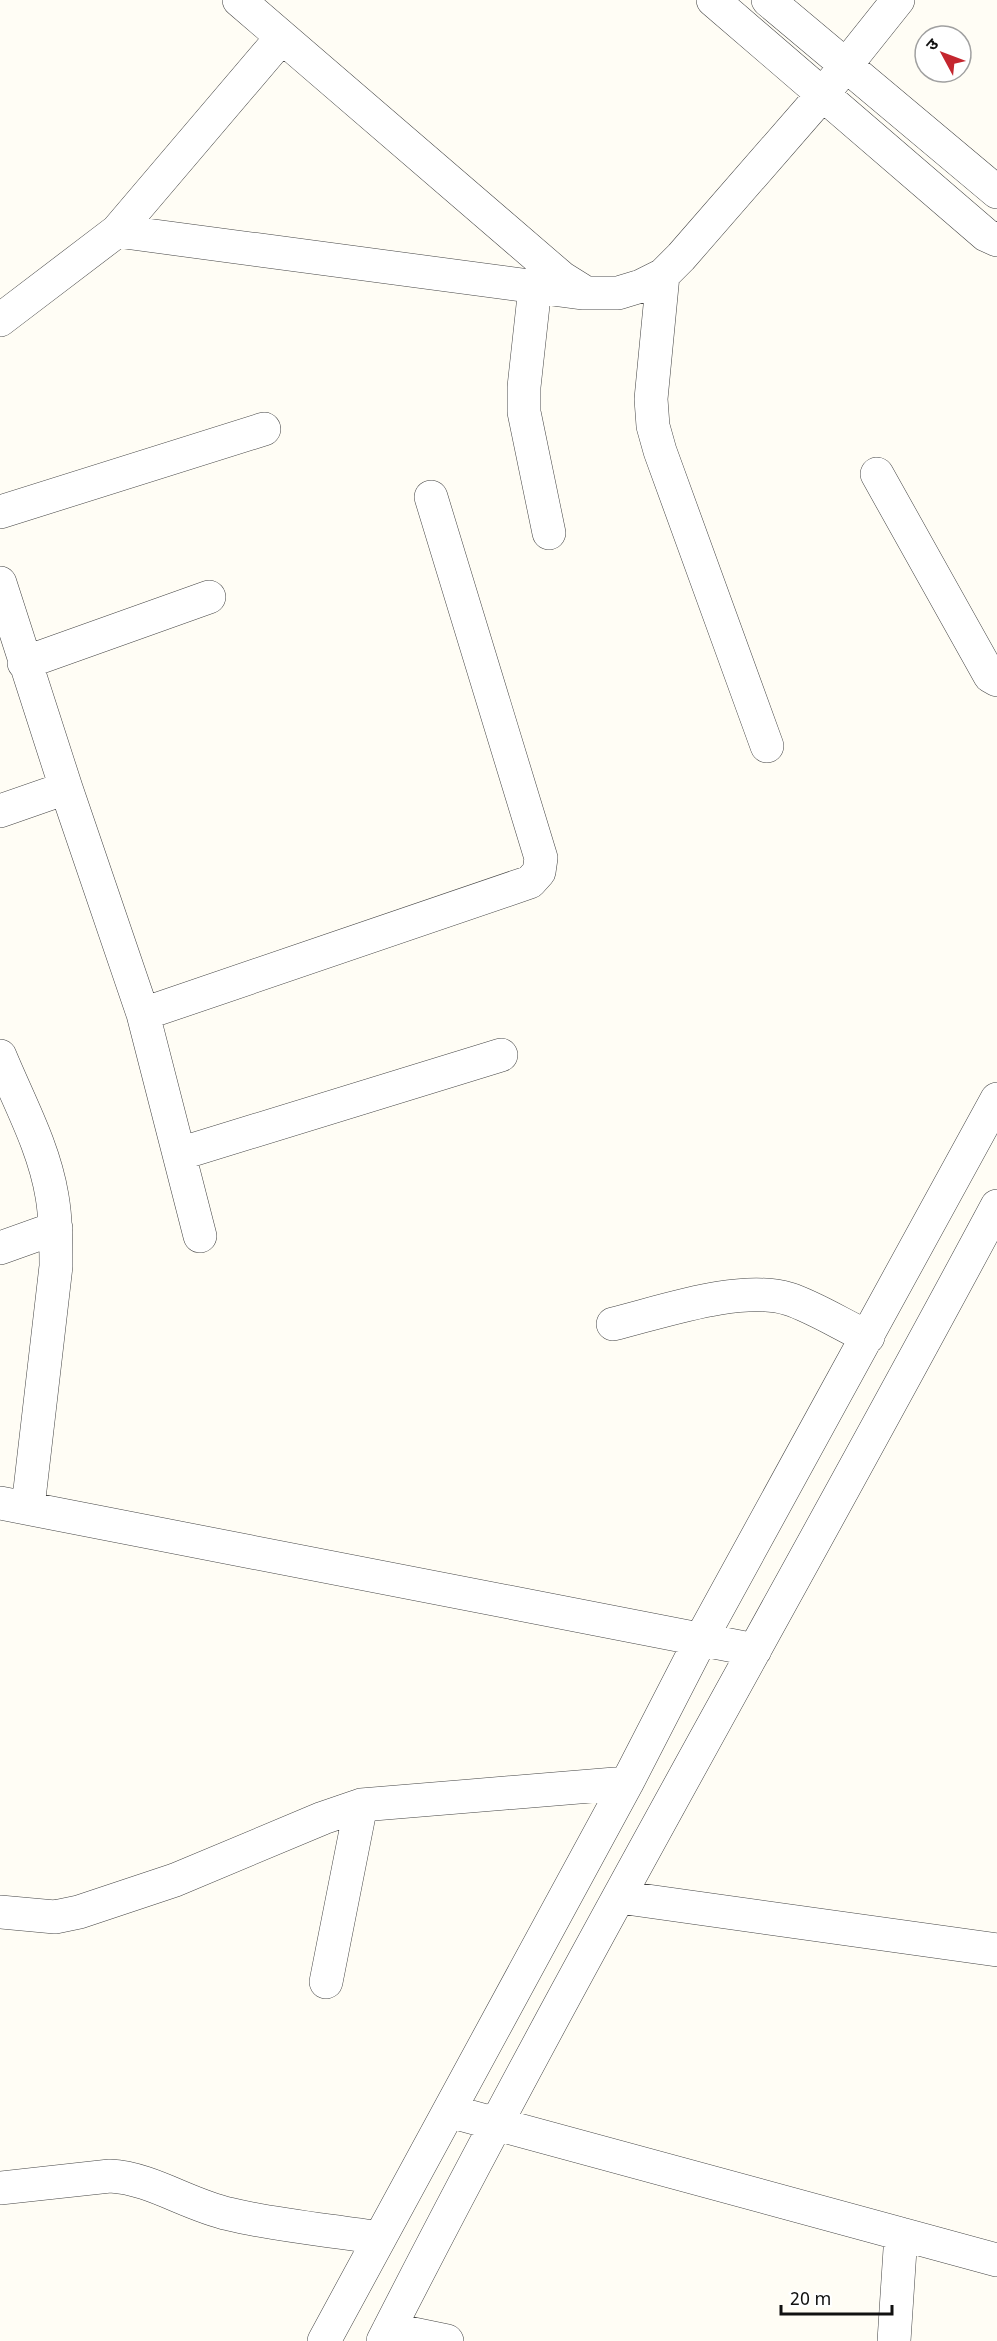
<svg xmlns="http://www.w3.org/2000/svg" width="997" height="2341" font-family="Georgia,'Noto Sans Devanagari',serif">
  <rect width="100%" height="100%" fill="#fffdf5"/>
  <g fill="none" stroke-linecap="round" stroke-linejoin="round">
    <defs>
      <path id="minor" d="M239,0l323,278 24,15h32l23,-7 22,-11 18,-18 142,-163 75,-94
        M713,0l273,235 11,5
        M768,0l229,192
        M117,231l465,62
        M663,275l-12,124 2,27 7,25 107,295
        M535,287l-11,100v25l25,121
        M0,320l117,-89 165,-194
        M877,474l113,202 7,4
        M0,512l264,-83
        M0,583l66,205 77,226 57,222
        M24,663l185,-66
        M0,811l66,-23
        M143,1014l387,-132 9,-10 2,-14 -110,-361
        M0,1056c19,46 44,91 52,140 4,23 4,46 4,70l-28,241
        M179,1154l322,-99
        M0,1248l56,-20
        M613,1324c49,-12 128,-40 176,-25 25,8 55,27 79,38
        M0,1503l755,147
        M619,1897l378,53
        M0,1912l55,5 24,-5 96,-32 148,-62 38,-13 266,-22
        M326,1982l35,-177
        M449,2111l548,149
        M0,2188l110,-12c41,2 78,29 119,38 49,12 101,16 151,24
        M389,2329l58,12
        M324,2341l303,-558 74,-144 296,-540
        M383,2341c195,-383 411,-755 614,-1135
        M894,2341l7,-107"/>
    </defs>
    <use href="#minor" stroke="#444" stroke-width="34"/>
    <use href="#minor" stroke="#fff" stroke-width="33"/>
  </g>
  <g transform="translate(943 54) rotate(311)"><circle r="28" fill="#ffffff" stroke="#a0a0a0" stroke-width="1.5"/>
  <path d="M0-4.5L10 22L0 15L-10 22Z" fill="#c4262e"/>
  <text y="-9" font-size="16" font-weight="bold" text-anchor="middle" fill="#111111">उ</text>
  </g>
  <path d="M781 2305v9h111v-9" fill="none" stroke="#111111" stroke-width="3"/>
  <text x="790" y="2305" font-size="18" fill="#111111" stroke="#ffffff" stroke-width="4.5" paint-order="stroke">20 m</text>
</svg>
